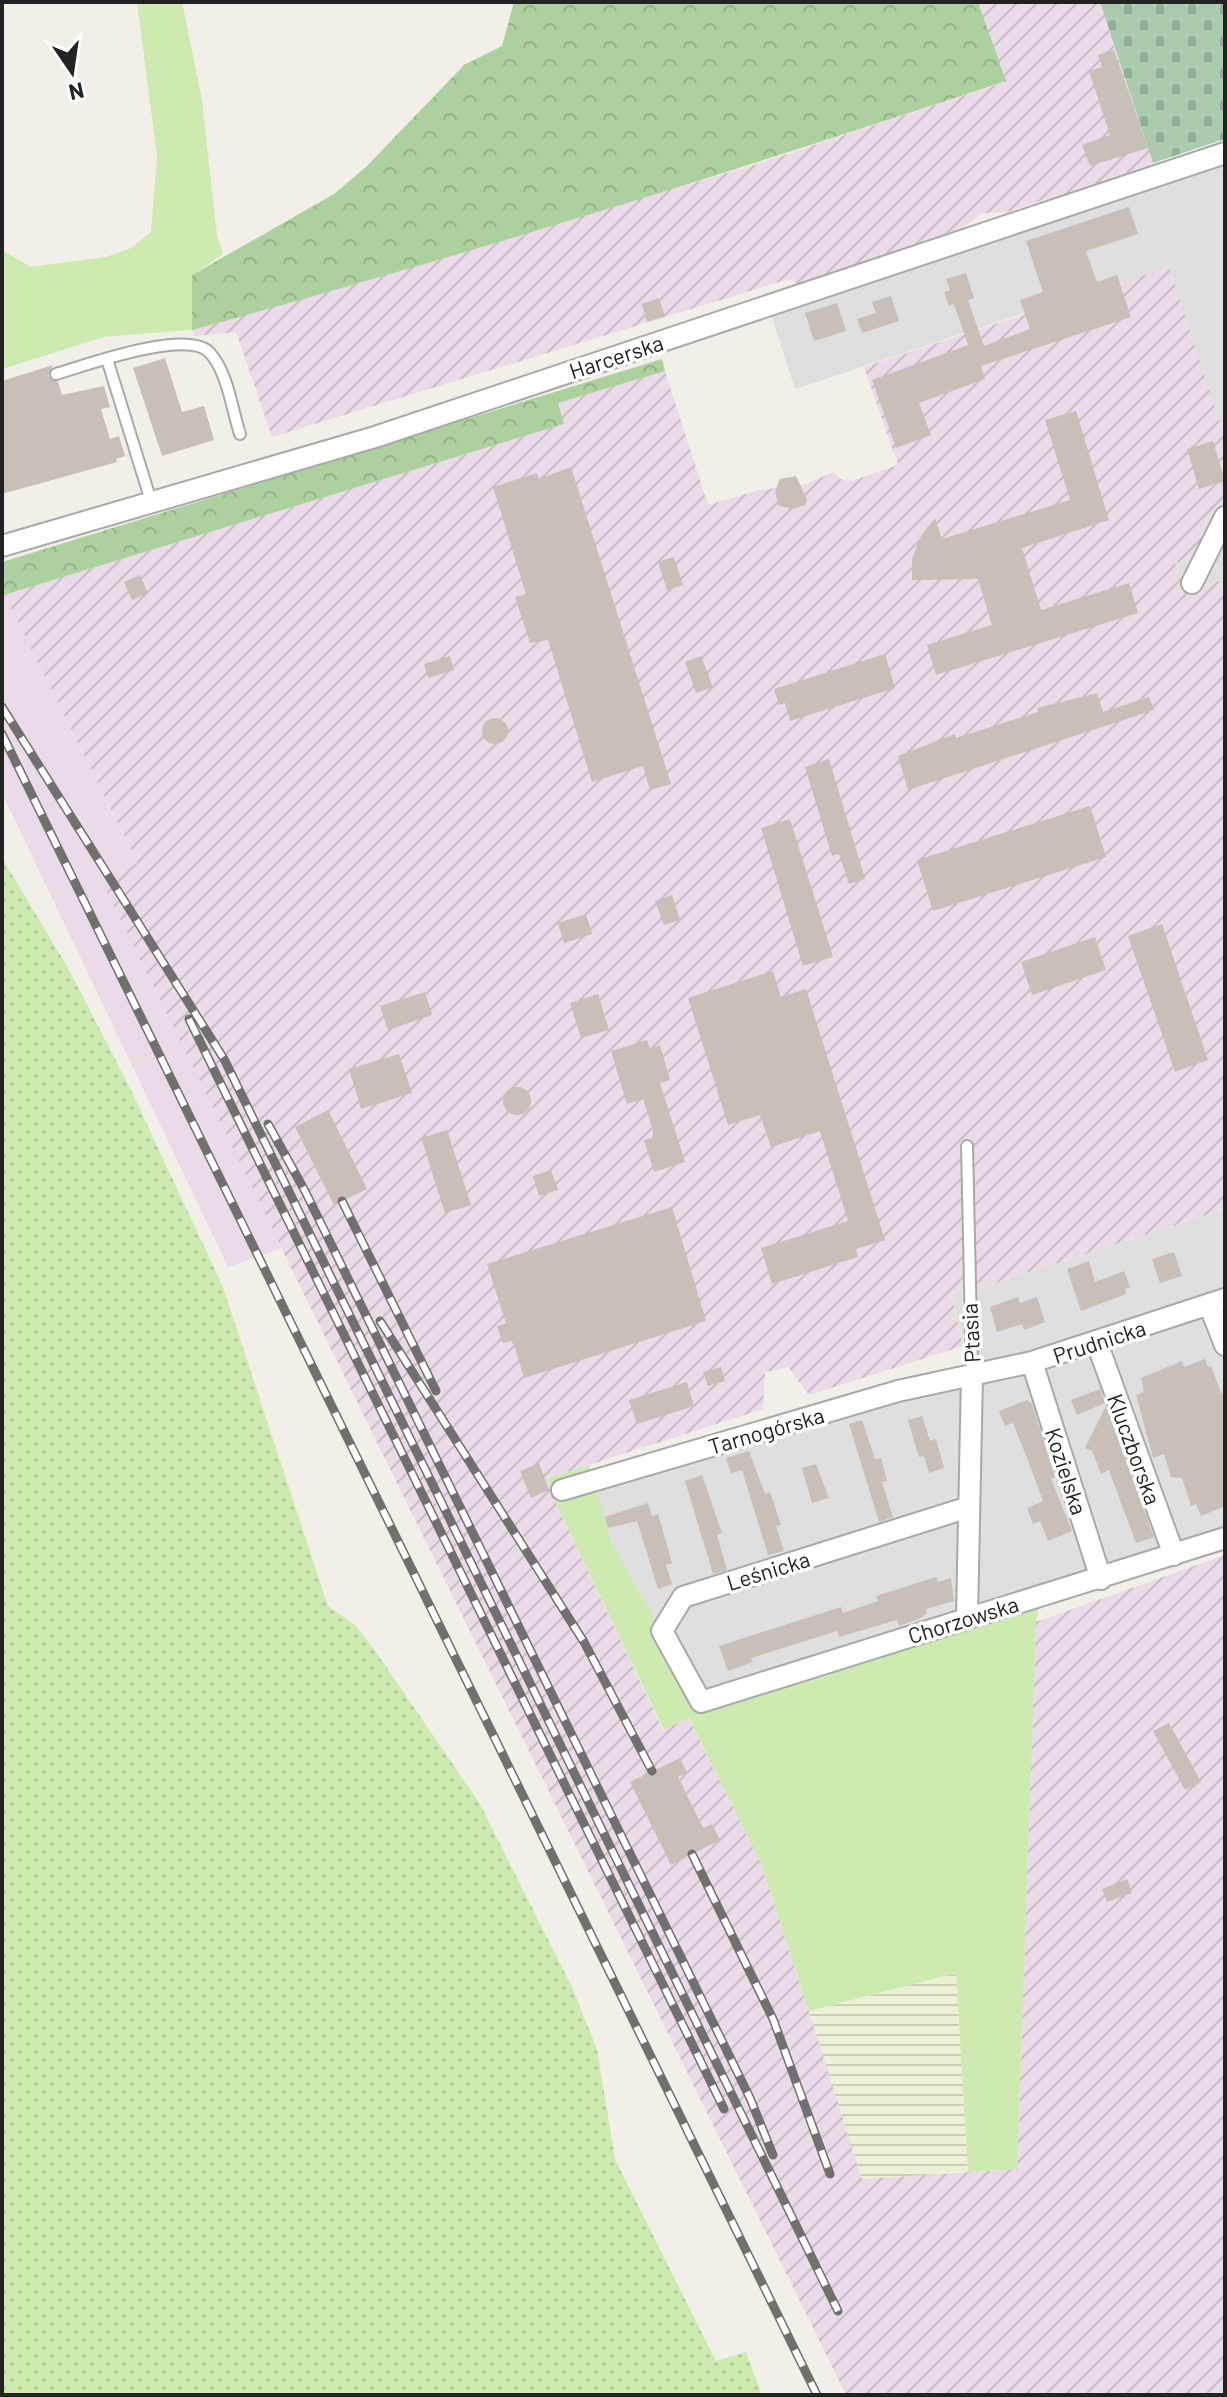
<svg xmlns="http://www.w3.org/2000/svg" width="1227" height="2397" font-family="Barlow,sans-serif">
  <defs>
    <pattern id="industrial-furrows" width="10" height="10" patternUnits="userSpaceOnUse" patternTransform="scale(2)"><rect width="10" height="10" fill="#ebdbe8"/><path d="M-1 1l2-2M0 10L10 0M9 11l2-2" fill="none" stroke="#c9bcc7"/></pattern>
    <pattern id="farmland-rules" width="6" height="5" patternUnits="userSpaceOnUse" patternTransform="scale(2)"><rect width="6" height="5" fill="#eef0d5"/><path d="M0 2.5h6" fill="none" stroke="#ccceb7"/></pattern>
    <pattern id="forest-crowns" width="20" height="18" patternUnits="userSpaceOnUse" patternTransform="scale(2)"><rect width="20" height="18" fill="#add19e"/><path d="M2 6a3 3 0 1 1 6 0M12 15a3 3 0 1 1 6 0" fill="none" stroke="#95b388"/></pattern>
    <pattern id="cemetery-stones" width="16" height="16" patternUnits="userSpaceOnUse" patternTransform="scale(2)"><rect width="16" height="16" fill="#aacbaf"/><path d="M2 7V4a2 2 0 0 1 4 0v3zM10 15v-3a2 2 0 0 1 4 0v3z" fill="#92ae96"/></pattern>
    <pattern id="garden-dots" width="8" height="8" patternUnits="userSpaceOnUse" patternTransform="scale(2)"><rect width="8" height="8" fill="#cdebb0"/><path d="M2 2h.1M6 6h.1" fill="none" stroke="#b0c997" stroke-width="1.8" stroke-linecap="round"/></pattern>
  </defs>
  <rect width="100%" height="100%" fill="#f2efe9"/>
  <path fill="#e0dfdf" d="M1225,153v269l-5,2 -195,-111 -230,76 -27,-84z
    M1225,501v78l-19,6 -26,-8 -5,-14 22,-5z
    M1225,1209v329l-524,164 -90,-161 -18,-60 378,-105 -20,-83 28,-5z"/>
  <path fill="url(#industrial-furrows)" d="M978,2h122l53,161 1,14 -103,34 -5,-12 -38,13 -25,1 -21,15 -164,56 -9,-5 -517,158 -36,-105 -42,4 -2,-6 562,-165 251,-83z
    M1169,267l51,156 5,-1v79l-28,57 -22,5 5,14 12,6 14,2 19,-6v630l-246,79 -28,5 12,53 -154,49 -21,-28 -23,5 -2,37 -215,69 10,30 105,222 25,-13 73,146 102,316 154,-10 19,-547 189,-67v840h-379l-744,-1511 35,-22 -133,-267 560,-171 -7,-21 108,-32 43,134 52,-15 47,-6 26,-12 7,7 12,2 46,-16 -34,-98z"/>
  <path fill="#ebdbe8" d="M2,590l135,273 -34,21 179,364 -54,19 -226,-474z"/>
  <path fill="url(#farmland-rules)" d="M956,1973l12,199 -106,7 -53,-168z"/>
  <path fill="#cdebb0" d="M137,2h45l20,98 15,135 6,19 -31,21v55l-88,7 -102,32v-119l29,17 75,-10 25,-9 20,-16 6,-75z
    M589,1465l22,76 90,161 340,-106 -5,26 -19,547 -49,3 -12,-199 -147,38 -48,-148 -72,-145 -25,12 -106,-222 -10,-30z"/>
  <path fill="url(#forest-crowns)" d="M514,2h464l28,79c-270,90 -540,174 -814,249v-55l142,-81 33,-28 97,-101 38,-19z
    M662,359l3,12 -107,32 6,21 -560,171 -2,-33z"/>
  <path fill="url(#cemetery-stones)" d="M1100,2h125v137l-72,24z"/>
  <path fill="url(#garden-dots)" d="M2,858l65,108 63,122 93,199 105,319 28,20 20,26 104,152 92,183 25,62 18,110 101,202 30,-9 16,43h-760z"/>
  <path fill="#c7bfb8" d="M1114,50l34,98 -58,18 -8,-21 28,-10 -21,-64 13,-4 -4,-12z
    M1129,207l9,27 -52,17 11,31 20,-7 14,42 -150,49 4,13 -66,24 12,32 -35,13 -24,-68 96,-35 -14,-41 -5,2 -5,-14 6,-2 -4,-11 20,-6 8,25 -6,2 16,46 46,-17 -10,-29 23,-8 -17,-51z
    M891,296l8,25 -37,12 -5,-14 19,-6 -4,-11z
    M659,298l6,18 -18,6 -5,-18z
    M837,303l9,28 -32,10 -9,-28z
    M165,358l17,54 22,-6 10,34 -52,16 -29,-88z
    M53,365l-5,11 10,6 4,13 42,-9 6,21 -9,2 9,30 9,-3 6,20 -9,3 1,3 -115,32v-113z
    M1076,411l33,109 -87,28 19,62 88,-27 9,30 -202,62 -9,-30 65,-20 -14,-46 -66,1v-21l9,-23 14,-18 7,21 128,-39 -25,-80z
    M1213,441l12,40 -26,8 -12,-40z
    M571,467l100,317 -21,6 -7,-24 -51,16 -44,-142 -18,3 -15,-46 11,-3 -33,-107 44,-14 2,6z
    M796,476l11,24 -2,5 -12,4 -14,-3 -4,-14 5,-13z
    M674,557l9,28 -16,5 -9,-28z
    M140,575l8,18 -16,7 -8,-18z
    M885,654l10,34 -105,33 -5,-18 -6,2 -5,-16z
    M450,656l4,14 -26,8 -4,-14z
    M701,656l12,31 -17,6 -11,-31z
    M1097,693l6,19 46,-15 5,13 -246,80 -10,-34 57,-22 1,4 82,-26 -1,-4z
    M482 731a13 13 0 1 1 26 0a13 13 0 1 1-26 0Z
    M829,759l36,120 -16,5 -10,-30 -7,2 -27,-89z
    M1090,806l16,51 -173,54 -16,-51z
    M790,819l43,138 -30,9 -42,-138z
    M672,895l8,25 -16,5 -9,-24z
    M586,914l6,20 -28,9 -6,-20z
    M1162,924l46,136 -33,12 -47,-136z
    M1095,937l11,33 -74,25 -11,-33z
    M773,971l8,26 25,-8 79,251 -29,9 2,8 -86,27 -11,-36 87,-27 -28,-90 -49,16 -11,-32 -32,10 -40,-127z
    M425,992l7,23 -44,15 -8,-24z
    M598,994l11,36 -28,8 -11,-35z
    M647,1040l3,9 10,-4 10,35 -10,3 25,79 -31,10 -10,-32 8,-2 1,-7 -10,-32 -16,5 -16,-53z
    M399,1054l13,39 -51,16 -12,-40z
    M503 1101a14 14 0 1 1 28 0a14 14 0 1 1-28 0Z
    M328,1110l39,79 -33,16 -39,-78z
    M447,1130l24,75 -26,8 -24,-75z
    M551,1170l7,20 -19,6 -6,-20z
    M672,1207l34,114 -182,57 -10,-33 -3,-4 -8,2 -6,-17 9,-3 -19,-59z
    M1174,1252l8,24 -22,7 -8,-24z
    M1089,1261l6,21 29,-11 6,16 -5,2 1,5 -45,17 -14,-42z
    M1018,1297l2,6 17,-6 8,25 -21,8 -2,-6 -25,8 -7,-25z
    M1205,1359l3,8 3,-1 10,27 4,-1v114l-24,10 -5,-12 -5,2 -9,-28 -11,-1 -7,-23 -11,4 -17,-63 8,-3 -3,-14 41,-17 2,6z
    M721,1367l4,14 -17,5 -5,-14z
    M687,1382l7,24 -57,18 -8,-24z
    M1100,1389l5,14 -28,12 -6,-15z
    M1027,1400l5,4 23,73 -4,2 21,52 -24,10 -8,-20 -7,3 -6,-16 16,-7 -16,-43 -14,-35 -8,3 -6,-15z
    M1106,1406l48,131 -18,6 -27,-73 -8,4 -9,-23 -7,-3z
    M922,1416l8,25 6,-2 8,29 -15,5 -5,-17 -5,1 -11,-37z
    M862,1420l13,39 6,-1 6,23 -5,1 11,35 -14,5 -30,-98z
    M749,1451l16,43 5,-2 11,33 -5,1 8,25 -16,4 -26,-85 -11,3 -5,-15z
    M539,1463l10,27 -18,8 -11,-27z
    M816,1464l13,34 -17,5 -10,-35z
    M702,1475l20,58 -5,2 10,35 -14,4 -28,-93z
    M648,1503l4,13 6,-2 14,49 -6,2 6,19 -14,5 -21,-68 -29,7 -3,-11z
    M936,1577l2,5 13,-4 3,23 -28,8 1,4 -6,5 -22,8 -2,-6 -58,17 -2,-6 -86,27 2,4 -25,9 -9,-25 122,-39 2,6 35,-12 -2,-5z
    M1169,1723l32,59 -16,8 -32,-59z
    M680,1758l7,15 -9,4 25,51 9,-4 8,16 -49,25 -41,-83z
    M1127,1879l5,14 -25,9 -5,-13z"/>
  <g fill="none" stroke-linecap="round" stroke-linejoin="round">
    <defs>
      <path id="service" d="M107,359l44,142
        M56,374c30,-9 132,-46 154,-21 18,20 22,57 30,81
        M967,1146l5,230"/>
      <path id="minor" d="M2,546l373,-109 850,-284
        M1192,583l33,-66
        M1209,1304l16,41
        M1097,1343l77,212
        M1032,1362l69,217
        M562,1490l336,-99 134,-29 193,-63
        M969,1507l-286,90 -21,34 39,71 524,-164
        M967,1616l5,-240"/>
    </defs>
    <use href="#service" stroke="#a9a9a9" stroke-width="14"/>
    <use href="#minor" stroke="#a9a9a9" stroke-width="24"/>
    <use href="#service" stroke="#fff" stroke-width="10"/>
    <use href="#minor" stroke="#fff" stroke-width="20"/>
    <defs>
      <path id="rail" d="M2,707l222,352 614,1252
        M2,734l815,1661
        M189,1019l535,1090
        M268,1124l37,67 445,907 23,57
        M342,1201l94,190
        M380,1321l204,321 68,129
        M692,1854l81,165 57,155"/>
    </defs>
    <use href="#rail" stroke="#707070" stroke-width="9"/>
    <use href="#rail" stroke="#fff" stroke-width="6" stroke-dasharray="18" stroke-linecap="butt"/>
  </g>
  <g text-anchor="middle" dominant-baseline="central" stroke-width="7" stroke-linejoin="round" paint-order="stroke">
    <g font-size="22" fill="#222" stroke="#fff">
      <text transform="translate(616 356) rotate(-18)">Harcerska</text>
      <text transform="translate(970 1333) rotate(-93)">Ptasia</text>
      <text transform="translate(1099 1341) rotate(-18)">Prudnicka</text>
      <text transform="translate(766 1430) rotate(-16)">Tarnogórska</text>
      <text transform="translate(1135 1449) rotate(70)">Kluczborska</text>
      <text transform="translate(1067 1471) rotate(72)">Kozielska</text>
      <text transform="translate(768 1570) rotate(-17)">Leśnicka</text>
      <text transform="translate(963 1619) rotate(-17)">Chorzowska</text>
    </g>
  </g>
  <rect width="1227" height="2397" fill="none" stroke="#222222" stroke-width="8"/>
  <g transform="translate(72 72) rotate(167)" stroke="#ffffff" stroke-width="6" paint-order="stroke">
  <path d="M0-6L14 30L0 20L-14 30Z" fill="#222222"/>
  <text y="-12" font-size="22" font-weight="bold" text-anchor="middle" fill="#222222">N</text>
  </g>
</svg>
